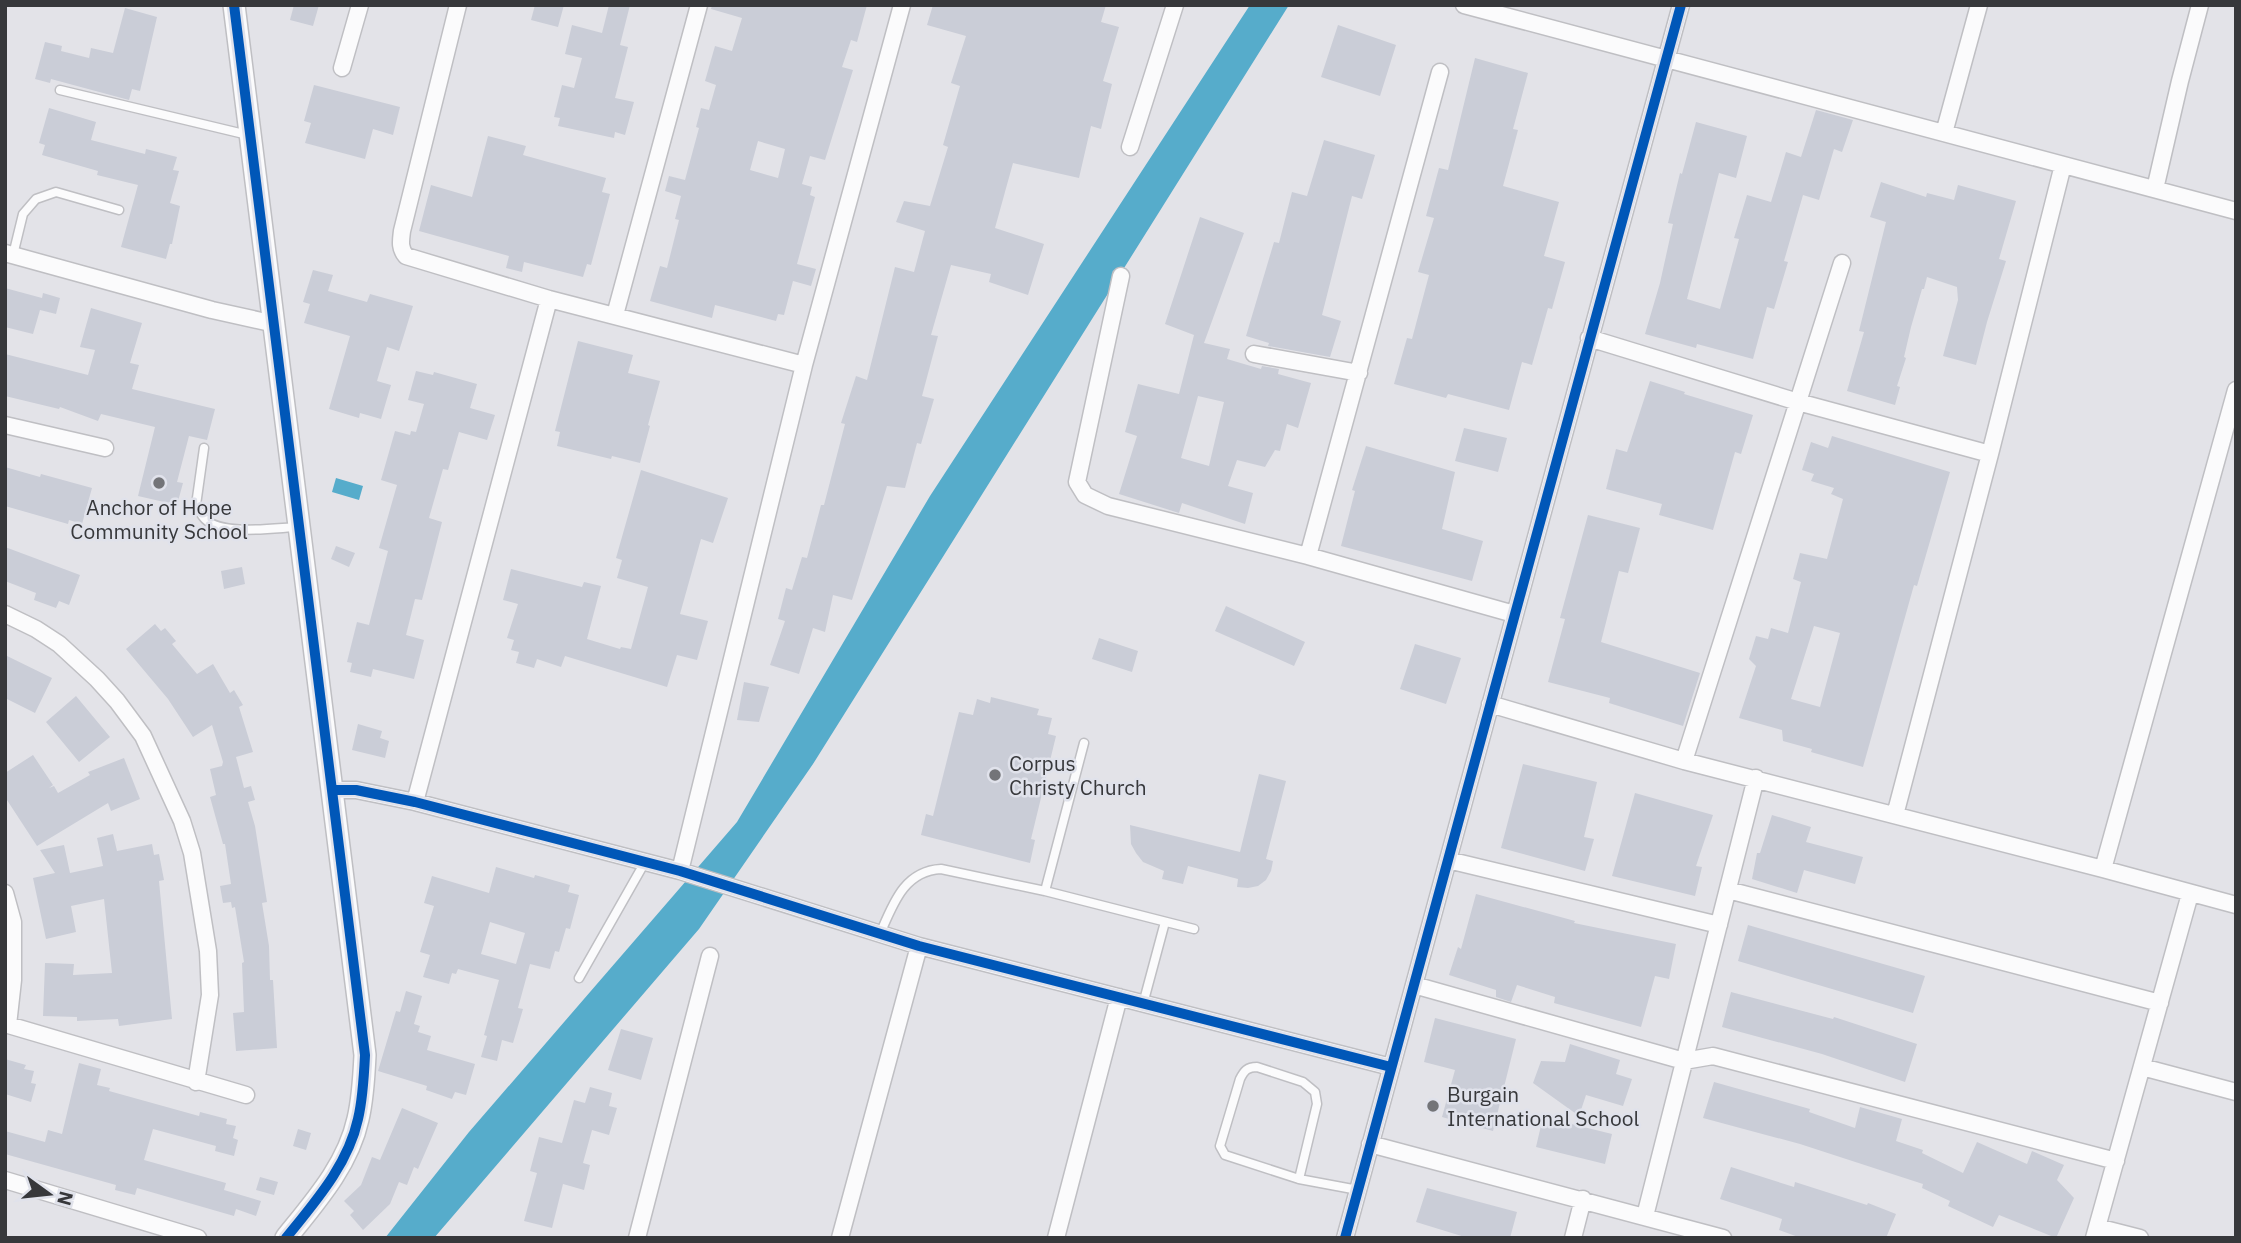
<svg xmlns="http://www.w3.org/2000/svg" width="2241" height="1243" font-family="'IBM Plex Sans',sans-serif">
  <rect width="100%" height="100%" fill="#e3e3e8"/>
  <path fill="#56accb" d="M1250,5h39l-476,759 -114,165 -265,309h-49l84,-106 268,-310 193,-326z
    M336,478l27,8 -4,14 -27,-8z"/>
  <path fill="#cacdd7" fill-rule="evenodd" d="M294,5h25l-6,21 -23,-6z
    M535,5h29l-6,22 -27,-7z
    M609,5h21l-10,40 8,2 -13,51 19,4 -9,33 -10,-3 -1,6 -56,-12 2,-8 -6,-1 8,-32 12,3 8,-30 -17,-4 7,-29 30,8z
    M712,5h155l-10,37 -6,-2 -9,27 11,3 -28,90 -15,-4 -8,28 10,3 -2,8 5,2 -18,67 19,5 -5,17 -18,-5 -9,34 -6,-1 -2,7 -61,-16 -3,13 -62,-17 10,-35 7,2 12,-48 -4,-1 6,-23 -16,-5 4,-15 16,4 14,-52 -3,-1 5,-19 8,2 7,-25 -11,-4 10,-35 17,5 10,-33 -31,-9zM758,141l27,8 -7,29 -28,-8z
    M933,5h173l-5,17 18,5 -16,54 9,3 -11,45 -10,-3 -12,52 -66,-15 -18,65 49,16 -16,51 -39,-13 2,-8 -40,-9 -20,70 7,1 -16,60 12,3 -13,45 -4,-1 -12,45 -18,-2 -35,114 -19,-5 -8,37 -12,-4 -14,46 -29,-9 15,-44 -7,-2 8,-31 6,2 10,-33 5,1 14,-53h3l21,-81 -4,-1 15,-47 11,4 28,-113 19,5 11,-41 -29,-9 8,-21 26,5 18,-59 -5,-2 17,-59 -9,-3 15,-47 -39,-11z
    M125,8l32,9 -17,74 -8,-2 -3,11 -78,-21 -1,4 -15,-4 10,-37 17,4 -1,5 28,7 2,-10 22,5z
    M1338,25l58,20 -16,51 -59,-19z
    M1475,58l53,15 -15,56 5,1 -15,56 56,16 -15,54 21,6 -13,47 -4,-1 -16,57 -10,-3 -13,48 -61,-16 -2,4 -52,-14 13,-46 5,1 17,-64 -11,-3 16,-54 -8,-2 13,-48 9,2z
    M314,85l86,22 -7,28 -20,-6 -8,30 -60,-16 6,-20 -7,-2z
    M49,108l47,14 -5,18 54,14 1,-5 31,8 -4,13 6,1 -9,32 10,3 -8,38h-2l-4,15 -45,-12 17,-62 -41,-10 1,-4 -56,-16 3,-10 -6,-2z
    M1816,110l37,10 -11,32 -8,-3 -15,51 -16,-5 -19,66 4,1 -14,47 -7,-2 -14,52 -56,-15 -1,4 -51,-14 15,-51 13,-59 -5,-1 12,-50 2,1 14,-52 51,14 -11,42 -17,-5 -32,126 33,10 19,-70 -5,-1 13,-43 24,7 15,-50 15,5z
    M488,136l38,10 -3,9 83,23 -4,14 8,2 -19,71 -4,-1 -4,13 -59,-15 -2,10 -16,-4 3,-12 -90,-25 12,-46 41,12z
    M1324,140l51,15 -13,44 -10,-3 -30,119 19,6 -11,36 -62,-11 1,-3 -23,-7 28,-94 5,1 13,-51 15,4z
    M1881,182l45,15 1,-4 27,7 4,-15 58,16 -17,58 7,2 -19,61 -11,43 -33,-9 15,-56 -1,-13 -30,-10 -3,12h-2l-11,38 -7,30 2,1 -9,28 3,1 -5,18 -48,-14 17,-59 -5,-1 27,-109 -16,-5z
    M1200,217l44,16 -40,110 26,6 -3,10 34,10 1,-3 17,3 -1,5 33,9 -13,45 -11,-4 -7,27 -5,-1 -10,17 -28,-7 -9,26 25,7 -8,31 -63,-21 -3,10 -60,-19 18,-58 -12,-4 13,-48 41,10 15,-59 -29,-11zM1198,396l26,6 -15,64 -28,-8z
    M313,270l20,5 -5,16 39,11 3,-8 43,12 -14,45 -12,-4 -10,34 14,4 -10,34 -21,-6 -1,5 -30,-9 21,-73 -46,-13 6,-19 -7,-2z
    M5,288l37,10 1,-5 17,5 -4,16 -16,-4 -7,24 -28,-7z
    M91,308l51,15 -12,40 9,2 -7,24 83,20 -8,31 -18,-4 -12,46 6,1 -6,22 -39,-9 17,-69 -54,-13 -3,7 -38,-14 -1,2 -54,-13v-42l83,21 7,-25 -15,-3z
    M578,341l55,14 -5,18 32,8 -12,44 2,1 -10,37 -28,-7 -1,3 -54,-13 3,-14 -5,-1z
    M416,371l17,4 1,-3 43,12 -7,24 25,7 -8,25 -28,-8 -11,38 -5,-1 -14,49 13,4 -20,78 -7,-1 -9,36 18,5 -10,39 -41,-10 -2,8 -21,-5 2,-9 -5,-1 10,-40 12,3 19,-74 -9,-3 18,-63 -16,-5 14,-49 15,4 1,-4 5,1 8,-28 -16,-4z
    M1650,381l35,11 -1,2 69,21 -12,39 -6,-2 -22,78 -54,-15 3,-11 -56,-15 10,-40 11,3z
    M1464,428l43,10 -9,34 -43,-11z
    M1832,436l118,36 -33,114 -3,-1 -51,182 -52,-15 1,-3 -29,-8 -1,-11 -43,-12 17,-52 -7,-7 7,-23 12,3 3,-11 17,5 13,-51 -8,-3 7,-26 27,6 16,-60 -12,-5 3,-6 -23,-7 3,-7 -12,-4 9,-28 17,6zM1814,626l26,7 -20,74 -29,-8z
    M1366,446l89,26 -13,57 41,12 -11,40 -131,-35 14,-55 -3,-1z
    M5,467l35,10 1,-3 51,14 -10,36 -13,-4 -1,4 -63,-18z
    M641,470l87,28 -15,45 -12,-4 -21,75 28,7 -11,39 -20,-5 -10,32 -102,-31 -4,11 -24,-8 -3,9 -18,-5 3,-11 -8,-2 3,-10 -7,-2 11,-34 -15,-4 8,-31 71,18 2,-5 17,4 -14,53 33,10 1,-2 10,2 17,-62 -31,-9 5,-18 -6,-2z
    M1588,515l52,13 -12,45 -9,-2 -18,71 99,31 -17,53 -74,-23 1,-5 -62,-16 17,-63 -5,-1z
    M336,546l19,7 -6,14 -18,-8z
    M5,547l75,28 -11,30 -10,-4 -3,7 -22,-8 2,-7 -31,-12z
    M242,567l3,17 -21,5 -3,-18z
    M1226,606l79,36 -11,24 -79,-35z
    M155,624l6,7 4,-3 11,13 -4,3 25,30 16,-10 17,29 4,-3 9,15 -4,2 14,45 -17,5 8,31 7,-2 4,14 -7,2 7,24 12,76 -5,1 7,43 1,34h3l4,68 -41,3 -3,-38 11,-1 -2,-49 2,-1 -9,-55 -3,1 -1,-6 -8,1 -3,-17 11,-2 -6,-40h-2l-13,-47 6,-2 -6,-26 12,-3 1,-4 -11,-37 -19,12 -25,-38 -42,-50z
    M1099,638l39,13 -6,21 -40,-13z
    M1415,644l46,14 -15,46 -46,-15z
    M5,655l47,23 -17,35 -30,-15z
    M744,682l25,5 -10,35 -22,-2z
    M76,696l34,41 -31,25 -33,-40z
    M991,697l48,12 -2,6 15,3 -4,16 8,2 -25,103 4,1 -5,23 -109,-28 5,-21 7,2 26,-104 14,3 4,-16 13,4z
    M358,724l24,7 -2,7 9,3 -4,17 -33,-8z
    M33,755l20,30 -4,3 5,-2 4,7 32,-18 -2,-3 36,-14 16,41 -29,12 -3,-8 -71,43 -32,-49v-24z
    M1523,764l74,18 -13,55 10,2 -9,32 -84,-23z
    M1259,774l27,7 -20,78 7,2 -2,10 -5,9 -8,6 -10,2 -11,-1 1,-8 -50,-13 -5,18 -21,-5 2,-8 -21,-9 -7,-9 -5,-9 -1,-19 110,27z
    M1635,793l78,22 -17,51 6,1 -7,29 -83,-20z
    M1772,815l39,12 -5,15 57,15 -8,27 -51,-14 -7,23 -45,-14 5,-26h3z
    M113,834l4,17 35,-7 2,11 5,-1 5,26 -5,1 13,138 -53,7 -1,-7 -41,2v-4l-34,-1 2,-53 29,1 -1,11 39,-2 -8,-74 -33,7 5,26 -30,7 -13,-61 22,-5 -15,-23 24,-5 6,28 33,-7 -6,-28z
    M496,867l38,11 1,-3 35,10 -2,7 11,3 -9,34 -4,-1 -7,24 -4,-1 -5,18 -20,-5 -12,44 5,1 -10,34 -11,-3 -5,21 -16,-4 6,-21 -3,-1 15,-55 -41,-11 -2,5 -4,-1 -3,11 -26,-7 7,-22 -10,-3 14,-46 -10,-3 8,-27 57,17zM490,922l35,11 -9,31 -35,-10z
    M1476,894l99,27 -1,2 102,21 -7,35 -14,-3 -14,51 -87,-24 1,-6 -38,-12 -6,17 -15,-5v-7l-47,-15 9,-28 3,2z
    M1748,925l177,51 -12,37 -175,-52z
    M406,991l16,5 -8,28 6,2 -2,6 13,4 -4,14 48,14 -9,31 -11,-3 -3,7 -26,-9 1,-4 -49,-15 18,-60 4,1z
    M1731,992l102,27 1,-2 83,27 -12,38 -83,-28 -100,-27z
    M1435,1018l81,21 -23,92 -51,-14 13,-47 -31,-8z
    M621,1029l32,9 -12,42 -33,-10z
    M1570,1044l50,16 -4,14 16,5 -9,27 -37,-11 -7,21 -46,-33 8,-22 24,1z
    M5,1059l21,6 -2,4 10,2 -3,12 5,1 -5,18 -26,-8z
    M79,1063l22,6 -4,16 13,3 -1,3 90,25 1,-4 27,7 -1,5 10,2 -3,12 5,2 -4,16 -19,-5 1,-5 -63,-17 -9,31 82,23 -2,7 37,11 -5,15 -20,-7 -2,7 -97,-28 -2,7 -20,-5 1,-5 -111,-31v-23l40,11 3,-12 14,4z
    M1714,1082l96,27 -1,3 46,16 5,-21 42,12 -6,22 27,9 -1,3 41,20 14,-31 50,22 5,-13 32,14 -7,15 17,18 -18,40 -57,-23 -6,12 -45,-21 2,-5 -28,-13 1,-4 -123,-40 -97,-26z
    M590,1087l22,6 -3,13 8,2 -8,27 -17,-5 -9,33 7,2 -6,25 -21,-6 -11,44 -28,-7 13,-48 -7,-2 9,-34 23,6 12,-43 11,3z
    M402,1108l36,15 -20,46 -4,-2 -7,18 -8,-3 -9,22 -27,26 -13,-15 4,-4 -10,-10 17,-16 11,-28 8,3z
    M1543,1117l69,17 -7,30 -69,-17z
    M298,1129l13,4 -5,17 -13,-4z
    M1731,1167l63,20 1,-5 72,23 1,-2 28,11 -10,24h-85l-22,-8 3,-11 -62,-20z
    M260,1177l18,5 -4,13 -18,-5z
    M1427,1188l90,24 -7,26h-42l-52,-16z"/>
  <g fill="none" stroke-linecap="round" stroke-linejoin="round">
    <defs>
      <path id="service" d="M60,90l188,45
        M13,255l10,-41 13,-15 20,-7 63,18
        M204,448l-8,57c2,4 5,10 9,14 17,17 69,9 92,8
        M1045,891l39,-148
        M880,934c13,-30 24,-63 61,-65l104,22 149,38
        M579,978l66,-116
        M1143,1004l22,-82
        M1299,1179l18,-75 -2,-12 -12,-10 -46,-15c-10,0 -13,4 -17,12l-20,67 5,9 74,24 59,11"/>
      <path id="minor" d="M458,5l-56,226c-1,9 -3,17 4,25l143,43 255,66
        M1464,5l772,206
        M342,68l18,-63
        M1944,133l35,-128
        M1130,147l45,-142
        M2155,189l25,-108 20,-76
        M5,253l207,57 63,14
        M1121,276l-44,206 8,13 23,11 200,50 206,58
        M615,315l84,-310
        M1589,338l209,64 192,52
        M1254,354l105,19
        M5,425l100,23
        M1308,556l132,-484
        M5,614l31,15 23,15 38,35 20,22 26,35 39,85 10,32 16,98 2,44 -14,87
        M1490,704l194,57 419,108 133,36
        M1684,761l158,-498
        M333,790h23l59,12 265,69 239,75 472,121
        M415,802l134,-503
        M1895,815l95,-361 73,-289
        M1448,860l271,65
        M2103,869l133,-479
        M680,871l124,-506 98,-360
        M1728,890l432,113
        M5,893l8,29v58l-5,45
        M1414,985l270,76 29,-5 403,105
        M5,1024l241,71
        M2142,1067l94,25
        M1370,1144l353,94
        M5,1180l193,58
        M1645,1216l111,-438
        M2097,1227l43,11
        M637,1238l73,-282
        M840,1238l79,-292
        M1056,1238l63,-241
        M1345,1238l336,-1233
        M1573,1238l10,-39
        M2094,1238l96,-344"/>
      <path id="tertiary" d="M234,5l131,1050c-1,21 -2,43 -7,64 -10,46 -43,83 -72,119"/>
    </defs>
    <use href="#service" stroke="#bfbfc3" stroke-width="11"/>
    <use href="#minor" stroke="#bfbfc3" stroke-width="19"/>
    <use href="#tertiary" stroke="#bfbfc3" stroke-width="24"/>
    <use href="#service" stroke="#fbfbfc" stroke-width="8"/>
    <use href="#minor" stroke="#fbfbfc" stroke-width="16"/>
    <use href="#tertiary" stroke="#fbfbfc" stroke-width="21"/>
    <defs>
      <path id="cycleway" d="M234,5l131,1050c-1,21 -2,43 -7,64 -10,46 -43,83 -72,119
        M333,790h23l59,12 265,69 239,75 472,121
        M1345,1238l336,-1233"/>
    </defs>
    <use href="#cycleway" stroke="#e0e2eb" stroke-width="15"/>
    <use href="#cycleway" stroke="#0057b8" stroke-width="10"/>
  </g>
  <g fill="#737478" stroke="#e0e2eb" stroke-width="2.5">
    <circle cx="159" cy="483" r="7"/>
    <circle cx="995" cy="775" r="7"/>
    <circle cx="1433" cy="1106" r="7"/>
  </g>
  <g text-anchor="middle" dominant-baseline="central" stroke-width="5" stroke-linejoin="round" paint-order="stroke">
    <g font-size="21" fill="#37383b" stroke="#e0e2eb" text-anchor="start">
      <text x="159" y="507" text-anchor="middle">Anchor of Hope<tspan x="159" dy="24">Community School</tspan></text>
      <text x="1009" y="763">Corpus<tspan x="1009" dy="24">Christy Church</tspan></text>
      <text x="1447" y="1094">Burgain<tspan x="1447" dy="24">International School</tspan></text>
    </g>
  </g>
  <rect width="2241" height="1243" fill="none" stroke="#37383b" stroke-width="14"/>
  <g transform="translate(49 1194) rotate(105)" stroke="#e0e2eb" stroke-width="5" paint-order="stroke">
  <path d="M0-5L12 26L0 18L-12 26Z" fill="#37383b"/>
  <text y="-10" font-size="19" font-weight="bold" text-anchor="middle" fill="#37383b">N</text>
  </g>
</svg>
